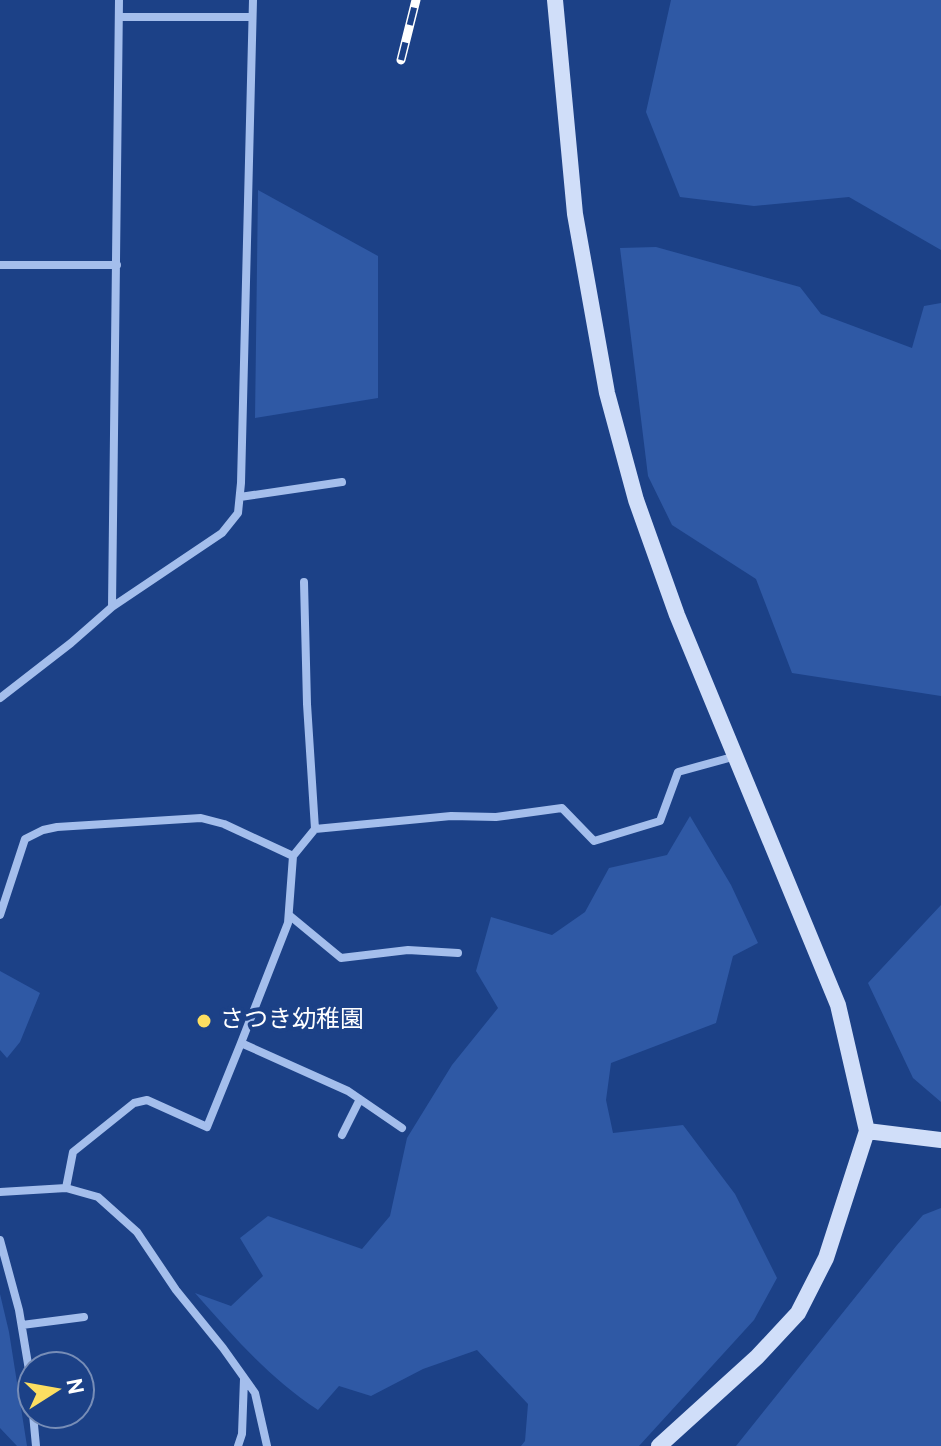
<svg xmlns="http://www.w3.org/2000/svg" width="941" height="1446" font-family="Overpass,'Noto Sans JP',sans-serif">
  <rect width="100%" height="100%" fill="#1c4187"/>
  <path fill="#2f59a5" d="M671,0h270v250l-92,-53 -95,9 -74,-9 -34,-85z
    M258,190l120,66v142l-123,20z
    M656,247l144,40 21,27 91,34 12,-42 17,-3v393l-149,-23 -36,-94 -84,-54 -24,-49 -28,-228z
    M690,816l41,69 27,58 -25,13 -17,67 -105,40 -5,37 7,33 70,-8 52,69 42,84 -23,42 -115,126h-118l4,-5 3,-37 -51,-54 -54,19 -52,27 -32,-10 -21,24c-50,-33 -84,-73 -123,-117l36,13 32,-30 -23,-38 28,-22 94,33 28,-33 17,-78 45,-73 46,-57 -22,-37 15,-54 61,18 33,-23 24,-44 58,-13z
    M941,905v197l-28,-24 -45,-95z
    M0,971l40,22 -20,49 -13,16 -7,-8z
    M941,1208v238h-205l161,-201 26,-30z
    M0,1294l9,38 18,114h-10l-17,-18z"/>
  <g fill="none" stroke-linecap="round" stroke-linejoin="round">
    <path stroke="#a4beec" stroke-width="8" d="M119,17h133
      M0,265h117
      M240,497l102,-15
      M304,582l3,122 8,125 136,-13 45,1 66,-9 32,33 66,-20 18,-49 58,-16
      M112,607l110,-74 16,-20 3,-30 12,-483
      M0,698l71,-55 41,-36 7,-607
      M293,856l-5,67 -47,120 107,48 54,37
      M0,915l25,-76 18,-9 14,-3 144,-9 23,6 69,32 22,-27
      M289,915l52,43 67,-8 50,3
      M342,1135l18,-36
      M66,1188l7,-36 61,-49 13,-3 60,27 34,-84
      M0,1192l66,-4 32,9 39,35 39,58 47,58 32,45 12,53
      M0,1240l19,70 10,60 3,33
      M22,1325l62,-8
      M33,1414l3,32
      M238,1446l4,-12 2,-55"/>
    <path stroke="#d0def9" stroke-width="16" d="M555,0l20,214 32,179 29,107 41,115 161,390 29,126 -41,127 -28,55 -41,44 -98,89
      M867,1131l74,9"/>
    <defs>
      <path id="rail" d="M401,60l15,-60"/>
    </defs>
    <use href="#rail" stroke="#fff" stroke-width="9"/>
    <use href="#rail" stroke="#1c4187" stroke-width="6" stroke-dasharray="18" stroke-linecap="butt"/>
  </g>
  <circle fill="#fcde61" stroke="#1c4187" stroke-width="3" cx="204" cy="1021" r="8"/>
  <g text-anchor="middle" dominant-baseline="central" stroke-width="8" stroke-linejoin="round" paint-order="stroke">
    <g font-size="24" fill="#fff" stroke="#1c4187" text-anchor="start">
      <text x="220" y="1021">さつき幼稚園</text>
    </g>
  </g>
  <g transform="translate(56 1390) rotate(79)"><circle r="38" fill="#1c4187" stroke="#778db7" stroke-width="2"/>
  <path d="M0-6L14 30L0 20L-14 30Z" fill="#fcde61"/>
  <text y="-12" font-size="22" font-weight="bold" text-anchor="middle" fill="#ffffff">N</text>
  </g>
</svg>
